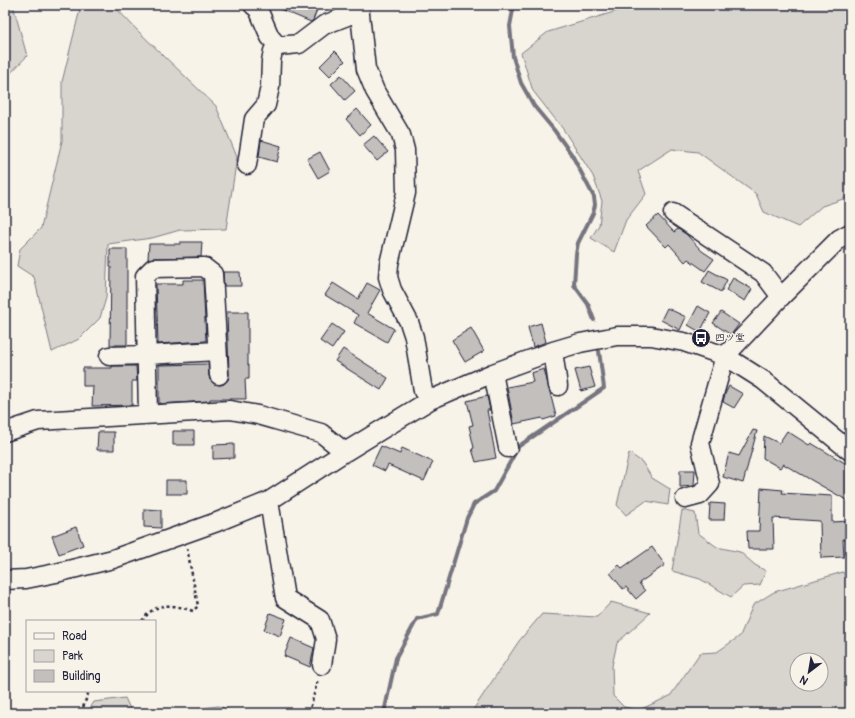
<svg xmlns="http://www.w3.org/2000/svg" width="855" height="718" font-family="Pangolin,'Klee One',sans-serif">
  <rect width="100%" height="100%" fill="#f7f3e8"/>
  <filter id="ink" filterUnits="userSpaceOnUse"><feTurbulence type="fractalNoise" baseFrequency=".025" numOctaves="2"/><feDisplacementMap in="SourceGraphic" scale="8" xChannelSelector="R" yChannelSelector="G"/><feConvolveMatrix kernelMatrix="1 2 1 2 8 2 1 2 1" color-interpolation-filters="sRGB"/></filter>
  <g filter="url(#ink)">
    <path fill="#d8d5cf" stroke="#7d7c85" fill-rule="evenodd" d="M5,5h8l14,51 -22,23z
      M81,5h32l25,26 78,75 21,51 -11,72 -46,1 -28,8 -44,6 -2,54 -6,20 -21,21 -27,13 -18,-75 -17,-11 3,-17 21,-21 21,-87v-59z
      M637,5h203l3,2 7,13v178h-4l-24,8 -24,21 -34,-15 -8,-18 -58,-42 -26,-3 -34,22 8,23 -20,26 -12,32 -23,-14 8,-13 3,-24 -9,-25 -30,-47 -30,-38 -12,-38 27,-21z
      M629,453l13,9 10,16 18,11 -2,16 -22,-4 -20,14 -9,-10z
      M682,510l13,3 3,20 19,14 23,5 15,13 11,6 -6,14 -17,1 -12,11 -31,-18 -28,-8z
      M843,572l7,16v125h-379l48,-72 23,-27 55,3 14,-15 39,11 -33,30 -5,23 1,30 11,11 15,3 31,-14 30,-43 17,-1 23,-16 13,-31 21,-13zM797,660h24v24h-24z
      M125,698l7,15h-45l7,-11z
      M218,706l20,7h-47l11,-5z"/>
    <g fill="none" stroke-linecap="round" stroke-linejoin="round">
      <path stroke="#76747f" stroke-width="4" d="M511,5l2,5 -3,16 3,31 8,26 13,23 20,24 18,25 22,42 1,8 -2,8 -15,30 -2,11 -2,31 14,19 6,16
        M384,713l12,-55 21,-39 21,-5 29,-96 7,-14 20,-13 25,-45 85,-58 -5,-37"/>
    </g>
    <path fill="#c2bfbd" stroke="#22223b" d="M270,5h49l-6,15 -2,2z
      M335,51l10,10 -15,15 -10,-10z
      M341,75l14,16 -10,9 -14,-16z
      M357,109l14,16 -11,10 -14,-16z
      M374,136l14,16 -11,9 -14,-16z
      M261,140l20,6 -4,16 -18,-5z
      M320,152l10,19 -12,7 -11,-19z
      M658,215l16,17 4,-3 8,5 16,17 12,8 -9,12 -17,-12 -3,3 -16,-18 -3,3 -20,-21z
      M180,242h22l-1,15 -48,1 -5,1 1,-15h31z
      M110,249h17v96h-17l1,-78h-1z
      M709,270l18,10 -6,12 -19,-10z
      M223,272h17l1,14h-17z
      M733,278l19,11 -7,12 -19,-11z
      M183,280h20l3,61 -48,3 -2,-60h27z
      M333,283l25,16 9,-16 13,7 -13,23 27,16 -7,13 -33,-19 4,-8 -33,-20z
      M698,306l12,7 -10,19 -12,-7z
      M667,308l19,9 -6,13 -19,-10z
      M227,312h21v53h1v14h-4l1,20h-36v2l-51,3v-39l49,-1 1,12 1,4 4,4 6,1 4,-1 4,-4 1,-6z
      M721,312l18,12 -8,11 -18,-12z
      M541,323l5,19 -13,5 -5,-20z
      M332,324l12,8 -12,17 -12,-8z
      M471,328l13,23 -19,11 -13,-22z
      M343,349l45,29 -7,12 -46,-29z
      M112,366h24l1,15h-5v24l-40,1 1,-20h-10v-18h29z
      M589,367l6,20 -14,4 -6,-21z
      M544,369l12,47 -13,4 -1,-2 -28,6 -7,-37 26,-5 -2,-9z
      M729,386l14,8 -9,14 -11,-6 2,-8z
      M487,396l3,14h-3l9,48 -20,4 -4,-13 2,-1 -5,-22 4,-1 -6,-24z
      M753,430l4,1 -14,52 -20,-6 6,-24 10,3z
      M173,431h21v14h-21z
      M787,431l22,14 2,-2 39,23v36l-67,-38 -3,4 -17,-10 1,-22 15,7z
      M98,432h16v18h-17z
      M234,444v14l-21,1v-14z
      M381,446l19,8 2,-6 31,14 -9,19 -36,-16 -3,6 -13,-6z
      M680,470h15l-1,16 -14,1z
      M166,480h21v14h-21z
      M761,488l22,2 -1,3 50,3v26l18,-1v22l-7,-4 1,18 -23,1 -1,-37 -47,-3 1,31h-26l-1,-18h12z
      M710,503l15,1 -1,16h-15z
      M144,509l17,1v18l-17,-1z
      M76,527l7,18 -24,9 -7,-18z
      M652,547l13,18 -26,18 6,8 -9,8 -10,-12 -3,2 -13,-16 9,-8 3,3z
      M270,613l16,6 -6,17 -16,-6z
      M291,638l23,10 -4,19 -26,-11z"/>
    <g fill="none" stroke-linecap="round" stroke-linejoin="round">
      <defs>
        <path id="minor" d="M253,5l5,4 12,28 8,9
          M359,5l7,64 9,22 26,44 4,15 1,43 -17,71 -1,13 4,13 17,32 5,15 9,54 7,9
          M247,165l7,-46 12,-14 4,-18 1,-26 2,-10 5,-5 21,-2 25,-19 36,-14
          M673,213l90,60 18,24
          M553,351l5,35
          M109,356l38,-1 70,-4
          M493,373l15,75
          M148,414l-3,-138 8,-8 51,-1 9,7 6,101
          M5,432l33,-11 192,-11 28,5 63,18 24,19
          M685,499l15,-4 10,-11 -10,-41 25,-87 56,-59 58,-58 11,-6
          M269,501l16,97 35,22 6,19 -4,26
          M5,580l21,-1 30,-6 57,-14 104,-37 52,-21 76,-49 85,-52 63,-27 60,-22 27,-8 37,-7h34l33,6 41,14 38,24 87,71"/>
      </defs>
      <use href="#minor" stroke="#22223b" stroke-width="21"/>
      <path stroke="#22223b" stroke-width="2.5" stroke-dasharray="3 3" stroke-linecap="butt" d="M142,621c14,-20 30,-17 51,-10l5,-5 -11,-58
        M81,713l8,-22
        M309,713l9,-34"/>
      <use href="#minor" stroke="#f7f3e8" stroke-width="18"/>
    </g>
  </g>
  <defs>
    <symbol id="bus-disc" viewBox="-11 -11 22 22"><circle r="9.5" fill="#22223b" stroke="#f7f3e8"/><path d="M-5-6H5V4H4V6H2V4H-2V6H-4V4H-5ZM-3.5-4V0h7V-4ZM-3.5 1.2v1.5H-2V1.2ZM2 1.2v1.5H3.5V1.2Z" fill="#fff"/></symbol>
  </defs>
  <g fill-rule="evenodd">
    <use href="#bus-disc" x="690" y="327" width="22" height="22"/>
  </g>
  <g text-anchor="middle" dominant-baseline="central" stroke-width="3" stroke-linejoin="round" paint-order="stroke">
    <g font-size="10" font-weight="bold" fill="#22223b" stroke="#f7f3e8" text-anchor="start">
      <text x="715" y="338">四ツ堂</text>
    </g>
  </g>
  <rect width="855" height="718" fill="none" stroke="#f7f3e8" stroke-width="20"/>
  <rect x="10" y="10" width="835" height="698" fill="none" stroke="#22223b" stroke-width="1.5" filter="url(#ink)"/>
  <rect x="26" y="620" width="130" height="72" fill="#f7f3e8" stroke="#a29fa3"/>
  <rect x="34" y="633" width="20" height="6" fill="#f7f3e8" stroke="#a29fa3"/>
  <text x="62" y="640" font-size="12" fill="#22223b">Road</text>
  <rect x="34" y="650" width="20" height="12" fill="#d8d5cf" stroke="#a29fa3"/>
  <text x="62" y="660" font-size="12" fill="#22223b">Park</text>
  <rect x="34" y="670" width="20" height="12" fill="#c2bfbd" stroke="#a29fa3"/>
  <text x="62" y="680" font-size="12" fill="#22223b">Building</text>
  <g transform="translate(809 672) rotate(211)"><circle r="19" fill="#f7f3e8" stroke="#a29fa3"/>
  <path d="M0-3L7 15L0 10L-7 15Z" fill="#22223b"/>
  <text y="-6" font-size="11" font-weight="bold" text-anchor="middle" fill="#22223b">N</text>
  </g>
</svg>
